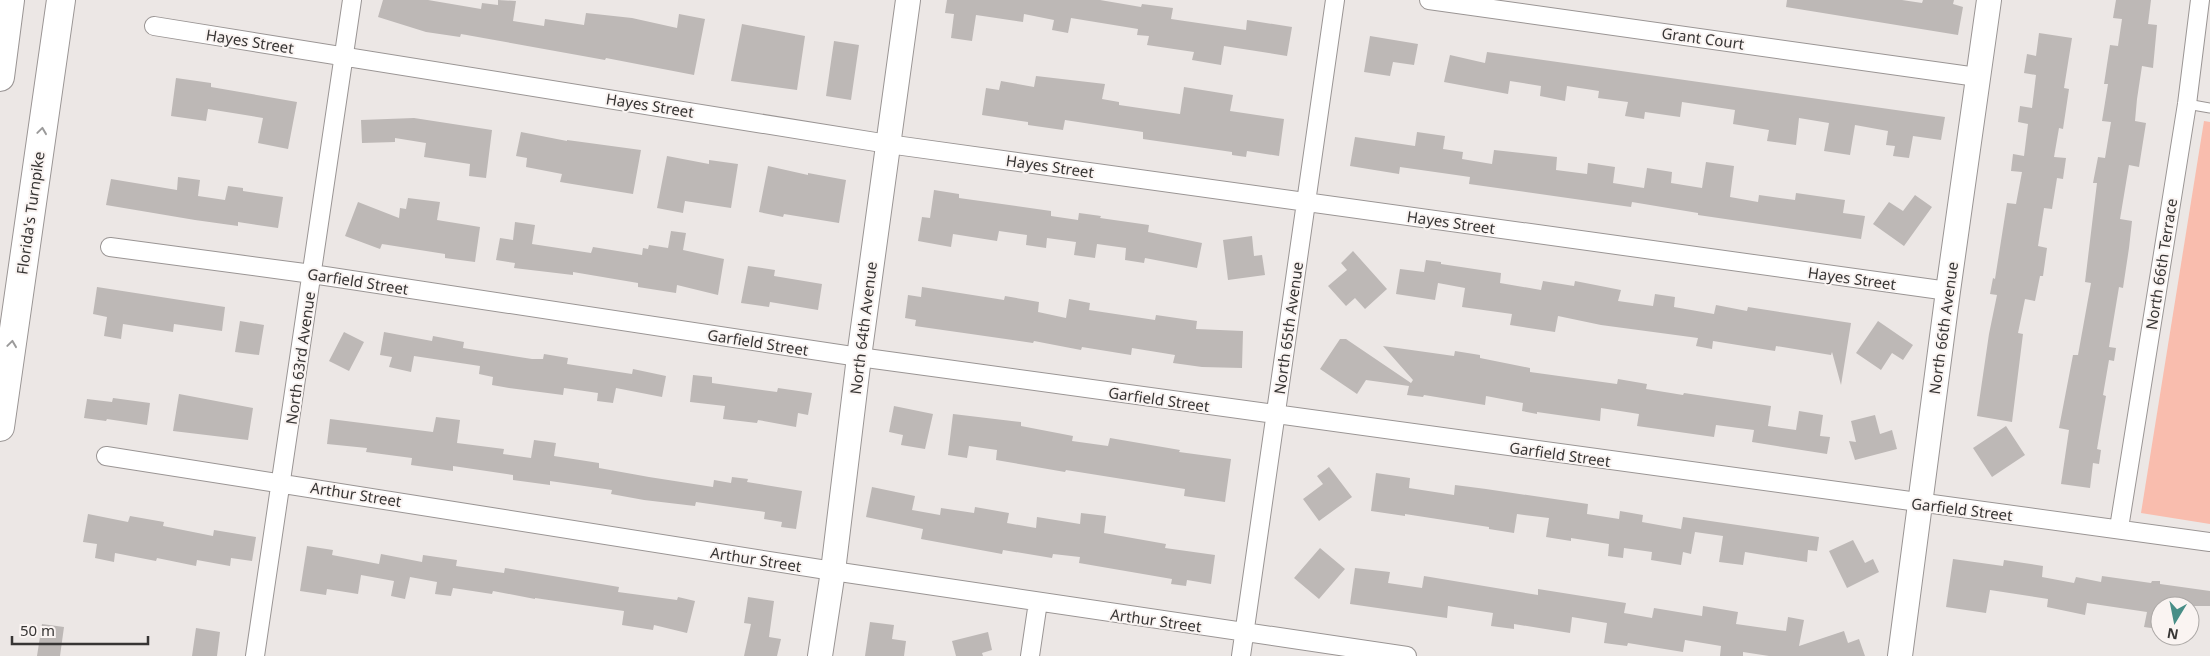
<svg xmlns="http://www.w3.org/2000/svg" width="2210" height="656" font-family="'Noto Sans',sans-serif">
  <rect width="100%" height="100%" fill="#ece7e5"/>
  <path fill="#f9bdae" d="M2204,121l6,1v402l-69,-11z"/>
  <path fill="#bdb8b6" d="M383,0h45l53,9 1,-6 16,2v-5l18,1 -3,20 31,5 1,-7 39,6 2,-12 46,5 45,10 2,-14 26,5 -11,56 -88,-17 -1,2 -144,-26 -1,3 -34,-5 -48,-15z
    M947,0h153l41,7 1,-3 31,4 -2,11 75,11 1,-10 45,7 -5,29 -63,-10 -3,19 -29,-5 2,-8 -47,-7 2,-9 -12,-1 1,-6 -67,-11 -3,15 -16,-3 2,-10 -30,-6 -1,8 -47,-7 -4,26 -21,-3 3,-24 -9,-1z
    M1787,0h115l20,3 1,-3h31l-1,4 10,3 -5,28 -172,-28z
    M2116,0h35l-3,24 9,1 -4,43 -11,-2 -5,33 -2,22 11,2 -7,44 -10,-2 -9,54 12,2 -3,27 -6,40 -4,-1 -10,60 7,1 -2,13 -5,-1 -6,35 3,1 -9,53 4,1 -2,14 -6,-1 -3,25 -29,-4 8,-54 -10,-2 14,-73h5l13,-72 -6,-1 12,-99h-4l5,-26 7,1 6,-36 -9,-1 6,-37h-4l6,-39 8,1 4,-27 -9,-1z
    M742,24l63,12 -8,54 -66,-9z
    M2039,33l33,5 -8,50 5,1 -6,40 -4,-1 -5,29 12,1 -3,21 -6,-1 -5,31 -8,-1 -6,38 9,2 -4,28h-3l-5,25 -10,-2 -7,34 5,1 -11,88 -35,-6 12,-82 8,-39 -7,-1 3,-16 2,1 12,-76 9,1 6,-32 -11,-1 2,-17 11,2 4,-32 -10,-2 2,-16 12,2 4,-33 -12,-2 3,-19 9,2z
    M1370,36l48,8 -4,21 -21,-3 -3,14 -26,-4z
    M834,41l25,4 -8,55 -25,-4z
    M1487,52l458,65 -4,23 -28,-4 -4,22 -16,-2 2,-10 -9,-1 2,-14 -33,-6 -5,30 -26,-4 5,-28 -30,-5 -3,27 -29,-4 2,-11 -36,-6 2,-14 -53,-8 -2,15 -35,-5 -1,7 -19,-3 3,-14 -30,-4 1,-7 -32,-5 -2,15 -25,-5 1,-10 -31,-5 -2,13 -64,-12 6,-27 35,8z
    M1036,76l69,8 -3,15 17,3v3l61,9 4,-27 49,8 -3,16 54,8 -5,37 -32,-5 -1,6 -14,-2v-3l-89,-13v-7l-78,-12 -2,10 -35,-5v-3l-46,-7 4,-27 13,2 2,-9 33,6z
    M176,78l35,5v4l86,15 -9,47 -30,-6 5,-25 -55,-9 -2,12 -35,-5z
    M414,118l78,12 -6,48 -17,-2 1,-12 -46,-7 2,-14 -31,-5v4l-33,1 -1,-23z
    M521,132l46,9v-1l74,10 -8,44 -73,-12 2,-8 -36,-7 1,-9 -11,-2z
    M1417,132l28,4 -2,13 20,3 -1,7 30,5 2,-14 63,7 -1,13 31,4 1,-11 27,4 -2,16 31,5 3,-20 25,4 -1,11 31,5 4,-26 28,4 -4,31 28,5 1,-7 36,5 1,-7 49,7 -2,13 22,3 -4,23 -163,-24v-2l-66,-11 -1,5 -162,-23 1,-7 -70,-10 -1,7 -49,-8 5,-29 60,9z
    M667,156l42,8v-4l29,4 -7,44 -46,-7 -2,12 -26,-5z
    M768,166l40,9v-2l38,7 -7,43 -55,-9 -1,3 -24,-5z
    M178,177l22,3 -2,16 27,4 3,-14 15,2v3l40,6 -5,31 -40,-6v4l-43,-6 -89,-15 5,-26 66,11z
    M934,190l25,4v4l92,13v5l27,4 1,-7 22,3 -1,2 49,7 -1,7 54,11 -5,25 -52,-10 -1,5 -19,-3 1,-12 -29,-4 -2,14 -21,-3 2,-13 -29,-4 -1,10 -20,-3 1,-10 -28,-4 -2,10 -44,-7 -2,13 -33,-6 4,-24 8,1z
    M1915,195l17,12 -28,39 -31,-22 16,-22 14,9z
    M408,198l32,4 -3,18 43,7 -5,35 -30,-4v-4l-63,-10 -2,5 -35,-13 13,-34 41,16 1,-10 6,1z
    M515,222l20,3 -3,19 59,9 2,-6 49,8 1,-7 5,1 1,-4 19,3 3,-17 15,2 -3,17 41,9 -6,36 -41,-10 -1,8 -38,-6v-4l-65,-11v3l-59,-7 1,-5 -19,-3 4,-22 13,2z
    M1252,236l2,20 8,-1 3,20 -37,5 -5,-40z
    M1353,251l34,38 -22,20 -10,-11 -9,8 -18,-20 19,-16 -6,-7z
    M1426,260l15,2v2l60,9 -1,10 41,7 2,-9 31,5 1,-5 46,9 -3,11 35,5 2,-12 20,3 -1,10 40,7 2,-9 31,6 1,-4 103,16 -10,62 -9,-33 -1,3 -55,-9 -1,5 -62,-10 -1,8 -16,-3 2,-8 -97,-13 -43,-9 -3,16 -45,-7 2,-11 -50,-7 3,-19 -27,-5 -3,17 -39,-6 4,-25 24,3z
    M748,266l27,4 -1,6 48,8 -4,26 -48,-8 -1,5 -28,-4z
    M97,287l128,20 -3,24 -48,-7 -1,8 -50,-8 -2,15 -17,-3 3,-19 -14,-3z
    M922,287l82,13 1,-4 34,6 -1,10 28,6 3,-19 21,4 -1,7 66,10 1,-5 41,6 -1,8 47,2 -1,37 -40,-1 -29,-4 2,-8 -43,-7 -1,7 -49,-8 -1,3 -47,-9 -1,2 -118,-17 1,-6 -11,-2 3,-23 13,2z
    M240,321l24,4 -5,30 -24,-3z
    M1878,321l35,24 -10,15 -11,-7 -11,17 -25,-17z
    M344,332l20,10 -15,29 -20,-10z
    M384,332l48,9 1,-5 31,6 -1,6 69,11h11l1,-5 24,4 -1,6 65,10 1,-5 33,7 -4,21 -46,-9 -3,15 -16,-2 1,-8 -34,-5 -1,7 -54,-7 -17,-3 1,-8 -14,-3 1,-8 -66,-10 -3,16 -22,-5 3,-10 -12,-2z
    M1340,339h6l65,44 2,-3 -30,-34 71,10 1,-5 25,4v3l50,10v4l87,12 1,-5 29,5 -1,5 37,6 1,-2 87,13 -3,20 28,4 3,-19 24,4 -3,21 10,1 -3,17 -75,-12 2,-12 -38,-5 -2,12 -77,-11 2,-12 -38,-6 -1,13 -63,-9v2l-15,-3 1,-8 -37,-7 -1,9 -61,-10 -1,2 -16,-2 2,-9 -43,-6 -9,14 -37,-25z
    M693,375l19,2v6l65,9 1,-4 34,5 -4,22 -10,-2 -2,14 -38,-7 -1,3 -34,-4 2,-13 -35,-4z
    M179,394l74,14 -5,32 -75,-9z
    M113,398l37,5 -3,22 -40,-6 -1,2 -22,-3 3,-19 25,3z
    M894,406l39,8 -8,35 -24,-4 2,-10 -14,-3z
    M953,414l68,8v4l52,10 -1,5 36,5 2,-8 70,12 -1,2 52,7 -6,43 -41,-6 1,-7 -119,-19 -1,2 -69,-12 1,-10 -28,-4 -2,12 -19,-3z
    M1875,415l5,19 12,-4 5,19 -42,11 -6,-19 7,1 -5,-21z
    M436,417l24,3 -3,23 47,6 -1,5 28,4 3,-18 22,3 -2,13 45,7v5l50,9 64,10 1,-7 17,3 1,-6 16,2 -1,3 55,9 -6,38 -15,-2 1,-5 -18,-3 1,-7 -69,-10 -1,4 -51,-6 -33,-6 1,-4 -62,-9v4l-37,-5v-5l-60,-9v5l-42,-6 1,-7 -46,-6 1,-4 -40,-4 3,-25 103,13z
    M2006,426l19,29 -33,22 -19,-29z
    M1329,467l23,30 -33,24 -16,-22 20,-15 -6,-8z
    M1376,473l34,5 -1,10 45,7 1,-10 31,4 102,15 -1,10 32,5 1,-8 23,4 -1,7 39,7 2,-12 136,20 -2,14 -9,-1 -1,12 -62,-10 -2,13 -24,-3 4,-26 -28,-4 -4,22 -8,-2 -2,13 -30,-5 1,-8 -28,-4 -1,10 -15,-2 1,-12 -38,-6v3l-25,-4 3,-19 -32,-4 -3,19 -25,-4v-2l-84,-13v2l-34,-5z
    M872,487l43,9 -3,14 28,5 1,-7 33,5 1,-6 34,6 -2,10 29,5 1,-11 43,7 1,-11 25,3 -2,17 62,11 -1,4 50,7 -4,29 -24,-4 -1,6 -15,-2 1,-5 -93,-16 1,-6 -27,-3 -1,4 -49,-8 -1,4 -81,-15 2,-10 -57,-12z
    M88,514l40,8 2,-6 34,6 -1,4 50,10 1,-6 42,7 -4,24 -21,-3 -1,8 -33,-6 -1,6 -39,-8 -1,3 -41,-8 -1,9 -19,-4 2,-14 -14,-2z
    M1853,540l12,23 8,-4 6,13 -32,16 -18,-37z
    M307,546l26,4 -1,5 47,9 2,-10 41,8 1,-7 34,5 -1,6 48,7 1,-5 114,19 -1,5 59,8 1,-3 17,4 -8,32 -33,-8 -1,5 -31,-5 2,-14 -89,-13v1l-42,-8 -1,3 -39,-6 -2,8 -16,-2 2,-12 -27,-5 -5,22 -14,-3 3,-15 -33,-6 -3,19 -31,-5 -1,6 -26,-4z
    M1320,548l25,21 -26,30 -25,-21z
    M1953,559l50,7 1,-6 39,6 -1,11 32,6 2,-6 25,5 1,-6 49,7 1,-2h8v3l50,7v15h-50l-2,23 -14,-2 3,-15 -60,-9 -2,12 -38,-8 1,-8 -58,-9 -4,23 -40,-6z
    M1355,568l35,4 -2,11 34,5 2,-12 114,19v-6l88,14 -2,10 28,5 2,-10 48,8 1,-10 35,6 -2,12 50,7 2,-14 16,3 -5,26 45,-15 4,12 11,-4 6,17h-96l-26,-4v4h-23l1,-10 -36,-6 -2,12 -55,-9 -1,3 -23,-3 3,-20 -35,-6 -2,16 -56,-9v5l-23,-3 2,-13 -45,-7 -1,12 -97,-14z
    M748,597l26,4 -5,36 12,2 -4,17h-33l7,-32 -7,-1z
    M870,622l24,3 -2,14 14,2 -2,15h-39z
    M42,624l22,3 -4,29h-23z
    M196,628l24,4 -3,24h-25z
    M988,632l4,18 -10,3 1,3h-27l-4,-15z"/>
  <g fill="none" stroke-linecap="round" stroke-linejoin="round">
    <defs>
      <path id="lane" d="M2187,104l23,4"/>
      <path id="street" d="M1429,0l548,77
        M154,26l734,118 1060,147
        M110,247l202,27 547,83 1351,185
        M106,456l727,115 574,85
        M2119,528l68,-424 13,-104
        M255,656l97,-656
        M1030,656l8,-54
        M1241,656l94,-656"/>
      <path id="secondary" d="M820,656l13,-85 26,-214 49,-357
        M1900,656l48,-365 41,-291"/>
      <path id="highway" d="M0,77l10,-77
        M0,427l61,-427"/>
    </defs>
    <use href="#lane" stroke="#9a9594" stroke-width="11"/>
    <use href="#street" stroke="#9a9594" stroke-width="20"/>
    <use href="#secondary" stroke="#9a9594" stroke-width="26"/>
    <use href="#highway" stroke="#9a9594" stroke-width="30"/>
    <use href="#lane" stroke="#fff" stroke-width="9"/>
    <use href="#street" stroke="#fff" stroke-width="18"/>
    <use href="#secondary" stroke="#fff" stroke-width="24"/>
    <use href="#highway" stroke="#fff" stroke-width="28"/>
  </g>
  <defs><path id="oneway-chevron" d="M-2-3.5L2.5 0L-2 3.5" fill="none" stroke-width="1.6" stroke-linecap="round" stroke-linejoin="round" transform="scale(1.25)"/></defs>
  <g stroke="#9b9a9a">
    <use href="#oneway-chevron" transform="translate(42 131) rotate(-82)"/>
    <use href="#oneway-chevron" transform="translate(12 344) rotate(-82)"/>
  </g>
  <g text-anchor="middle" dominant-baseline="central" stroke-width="4" stroke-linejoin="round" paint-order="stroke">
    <g font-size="15" fill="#373534" stroke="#faf4f2">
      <text transform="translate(1703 38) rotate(8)">Grant Court</text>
      <text transform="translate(250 41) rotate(9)">Hayes Street</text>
      <text transform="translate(650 105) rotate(9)">Hayes Street</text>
      <text transform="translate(1050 166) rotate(8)">Hayes Street</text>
      <text transform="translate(30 213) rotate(-82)">Florida's Turnpike</text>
      <text transform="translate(1451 222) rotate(8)">Hayes Street</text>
      <text transform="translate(2161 264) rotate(-81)">North 66th Terrace</text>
      <text transform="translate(1852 278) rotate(8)">Hayes Street</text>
      <text transform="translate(358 281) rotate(9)">Garfield Street</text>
      <text transform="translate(863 328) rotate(-83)">North 64th Avenue</text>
      <text transform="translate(1288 328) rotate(-82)">North 65th Avenue</text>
      <text transform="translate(1943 328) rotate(-82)">North 66th Avenue</text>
      <text transform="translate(758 342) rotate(9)">Garfield Street</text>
      <text transform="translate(300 358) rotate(-82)">North 63rd Avenue</text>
      <text transform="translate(1159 399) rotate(8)">Garfield Street</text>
      <text transform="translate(1560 454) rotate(8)">Garfield Street</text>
      <text transform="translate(356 494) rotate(9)">Arthur Street</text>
      <text transform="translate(1962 509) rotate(7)">Garfield Street</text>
      <text transform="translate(756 559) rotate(9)">Arthur Street</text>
      <text transform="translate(1156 620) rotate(8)">Arthur Street</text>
    </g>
  </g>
  <g transform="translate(2175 621) rotate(190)"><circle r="24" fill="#faf4f2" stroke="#aca8a6"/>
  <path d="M0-4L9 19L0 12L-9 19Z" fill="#488e87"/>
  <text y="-8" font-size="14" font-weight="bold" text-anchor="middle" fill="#373534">N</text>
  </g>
  <path d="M12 636v8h136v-8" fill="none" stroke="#373534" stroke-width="2.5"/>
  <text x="20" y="636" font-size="15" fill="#373534" stroke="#faf4f2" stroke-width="4" paint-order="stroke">50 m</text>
</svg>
